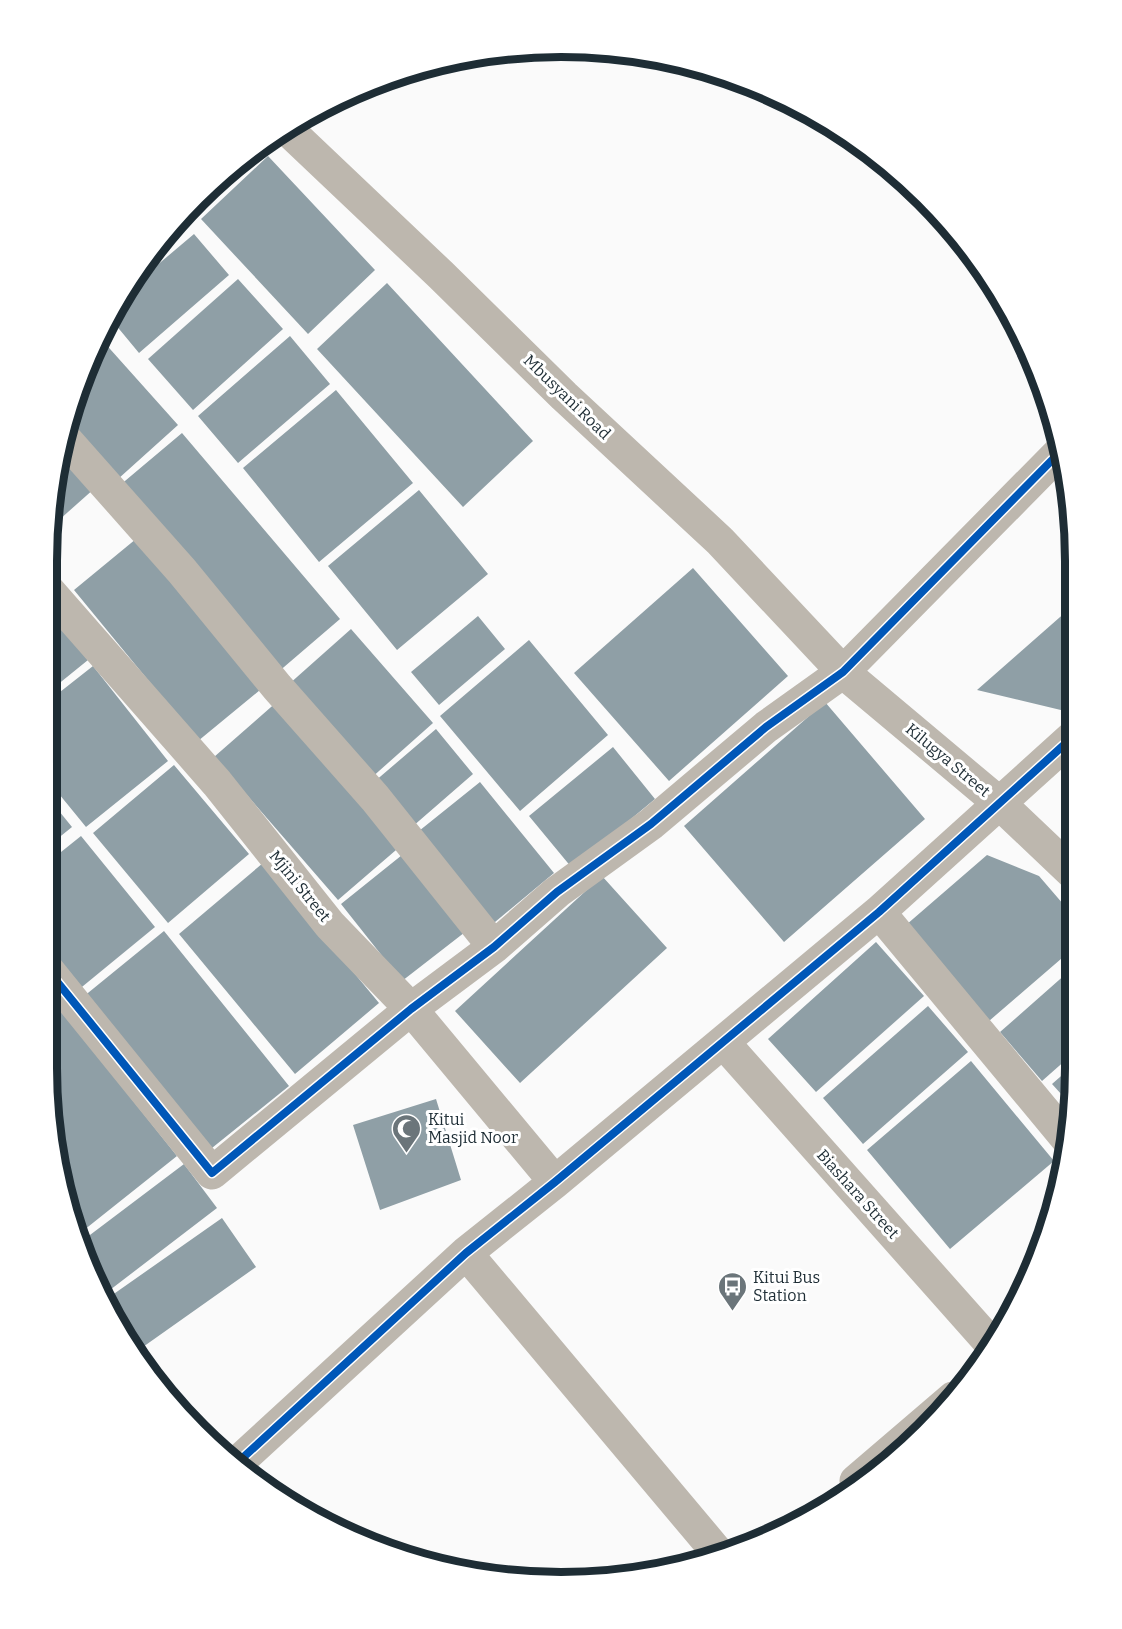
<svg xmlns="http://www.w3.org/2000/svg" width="1122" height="1629" font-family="Bitter,serif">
  <rect width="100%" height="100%" fill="#fafafa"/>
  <path fill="#8f9fa6" d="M268,156l107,114 -67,64 -107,-115z
    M182,218l7,8 -40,36h-1z
    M194,234l35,41 -90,78 -29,-35 5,-14 8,-10z
    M238,279l45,50 -90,81 -45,-51z
    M387,283l146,158 -70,66 -146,-158z
    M290,336l40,48 -92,79 -40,-47z
    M102,340l76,85 -60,54 -48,-54z
    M336,390l77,93 -94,79 -76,-94z
    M182,433l158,186 -63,54 -158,-187z
    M61,449l34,39 -45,40 6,-67z
    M419,490l69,84 -91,76 -69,-84z
    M142,534l124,151 -68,56 -124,-151z
    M693,568l95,108 -119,105 -95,-108z
    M1076,603v98l-11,10 -88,-21z
    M46,609l42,51 -42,34z
    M478,616l27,33 -66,56 -28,-33z
    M351,629l82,94 -63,56 -82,-94z
    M529,640l79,95 -88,76 -80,-95z
    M93,666l75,95 -82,66 -40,-49v-75z
    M279,700l124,144 -65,56 -124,-143z
    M825,702l100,117 -141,123 -100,-116z
    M436,729l37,45 -61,53 -38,-45z
    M613,747l42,52 -83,69 -43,-52z
    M174,765l75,89 -81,69 -75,-90z
    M480,782l74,91 -65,54 -75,-92z
    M46,795l26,32 -26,21z
    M81,836l74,91 -78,64 -31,-37v-90z
    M407,851l62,78 -67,52 -61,-77z
    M987,855l52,21 37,43v27l-87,75 -83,-96z
    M263,863l116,140 -84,71 -116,-140z
    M602,876l65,72 -147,135 -65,-72z
    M164,931l125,155 -82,66 -124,-155z
    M876,942l48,54 -108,96 -48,-53z
    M1076,965v86l-34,30 -42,-49z
    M50,996l127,160 -98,78 -15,-33 -18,-133v-69z
    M928,1006l40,46 -105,92 -40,-46z
    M971,1061l83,100 -104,88 -83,-99z
    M1076,1063v5l-4,38 -20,-22z
    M436,1099l25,81 -81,30 -27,-85z
    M184,1164l33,44 -111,85 -24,-52z
    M222,1218l34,49 -123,87 -25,-56z"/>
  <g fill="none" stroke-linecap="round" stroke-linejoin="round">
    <path stroke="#bdb7ae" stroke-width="33" d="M286,128l155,147 123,121 156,145 123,131 155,130 78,74
      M65,439l117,132 95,116 98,111 119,149
      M46,588l171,195 113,142 81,84 144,173
      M879,912l189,228
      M46,968l166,205 199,-164 83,-62 63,-55 94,-68 115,-97 77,-55 219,-222
      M723,1042l270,304
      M466,1253l252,300
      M236,1464l230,-211 89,-71 324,-270 197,-178
      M856,1481l97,-83"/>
    <defs>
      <path id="cycleway" d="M46,968l166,205 199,-164 83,-62 63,-55 94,-68 115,-97 77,-55 219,-222
        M236,1464l230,-211 89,-71 324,-270 197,-178"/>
    </defs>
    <use href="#cycleway" stroke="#fff" stroke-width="11"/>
    <use href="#cycleway" stroke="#0057b8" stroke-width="8"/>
  </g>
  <defs>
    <symbol id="mosque-pin" viewBox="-11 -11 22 30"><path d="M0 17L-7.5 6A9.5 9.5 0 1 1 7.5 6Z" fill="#6b757a" stroke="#fff"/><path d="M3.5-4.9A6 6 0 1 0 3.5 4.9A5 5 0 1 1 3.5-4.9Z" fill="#fff"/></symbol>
    <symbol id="bus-pin" viewBox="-11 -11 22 30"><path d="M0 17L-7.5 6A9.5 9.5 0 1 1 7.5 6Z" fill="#6b757a" stroke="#fff"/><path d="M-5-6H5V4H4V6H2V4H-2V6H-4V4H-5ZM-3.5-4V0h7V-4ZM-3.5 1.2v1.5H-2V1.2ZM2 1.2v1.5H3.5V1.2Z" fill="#fff"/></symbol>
  </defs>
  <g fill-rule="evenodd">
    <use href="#mosque-pin" x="390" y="1112" width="33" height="45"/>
    <use href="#bus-pin" x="716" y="1270" width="33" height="45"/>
  </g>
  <g text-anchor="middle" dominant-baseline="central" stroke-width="6" stroke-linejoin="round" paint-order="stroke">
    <g font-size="16" fill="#1e2d35" stroke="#fff">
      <text transform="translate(567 397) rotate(44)">Mbusyani Road</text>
      <text transform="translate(948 760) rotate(40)">Kilugya Street</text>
      <text transform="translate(300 886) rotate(51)">Mjini Street</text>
      <text transform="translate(858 1194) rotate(48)">Biashara Street</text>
    </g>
    <g font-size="16" fill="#1e2d35" stroke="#fff" text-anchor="start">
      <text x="428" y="1119">Kitui<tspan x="428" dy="18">Masjid Noor</tspan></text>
      <text x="753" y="1277">Kitui Bus<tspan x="753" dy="18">Station</tspan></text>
    </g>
  </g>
  <path d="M0 0H1122V1629H0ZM561 57H561A504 504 0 0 1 1065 561V1068A504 504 0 0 1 561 1572H561A504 504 0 0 1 57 1068V561A504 504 0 0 1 561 57Z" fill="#fff" fill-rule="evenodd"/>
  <path fill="none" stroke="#1e2d35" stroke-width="8" d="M561 57H561A504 504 0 0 1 1065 561V1068A504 504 0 0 1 561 1572H561A504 504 0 0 1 57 1068V561A504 504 0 0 1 561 57Z"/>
</svg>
